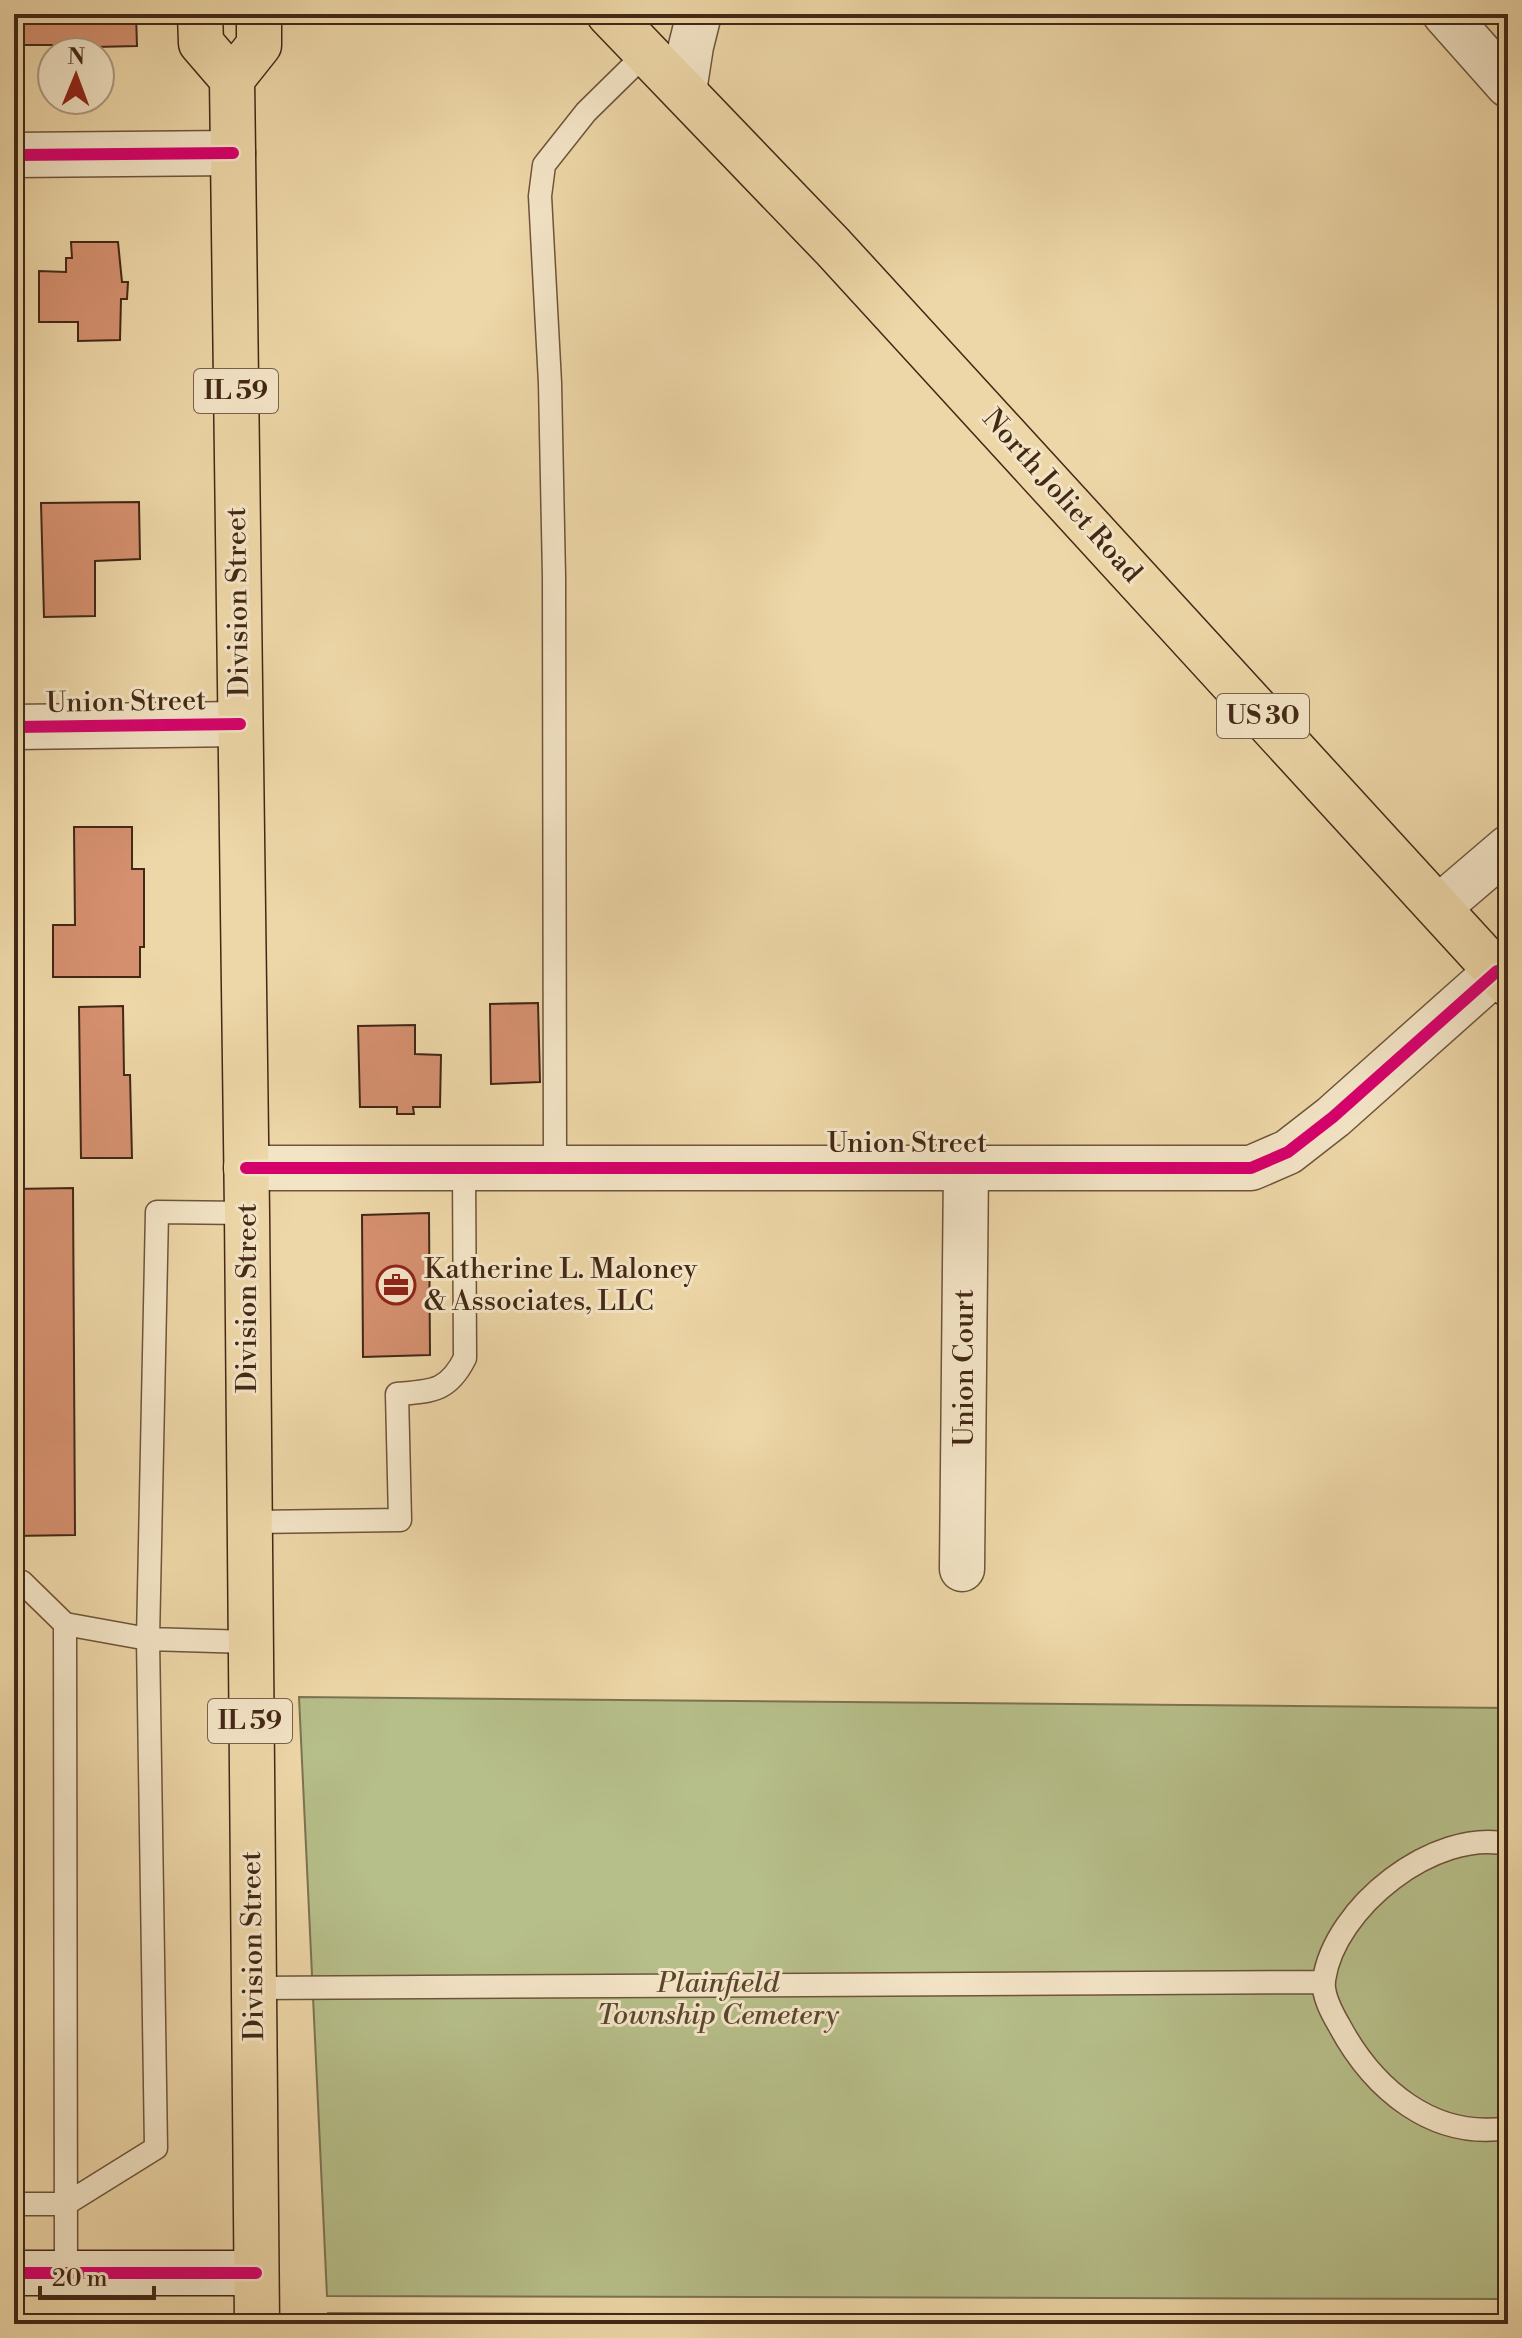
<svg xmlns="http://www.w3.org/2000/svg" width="1522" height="2338" font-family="'Libre Bodoni',serif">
  <rect width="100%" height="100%" fill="#edd6a7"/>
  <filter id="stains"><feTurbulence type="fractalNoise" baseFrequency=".0025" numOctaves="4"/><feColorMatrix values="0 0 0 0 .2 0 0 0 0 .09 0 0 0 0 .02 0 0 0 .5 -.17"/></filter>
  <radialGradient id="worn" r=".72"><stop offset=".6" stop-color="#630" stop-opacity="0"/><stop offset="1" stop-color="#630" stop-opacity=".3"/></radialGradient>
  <path fill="#b6be89" stroke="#7c7350" stroke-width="2" d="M299,1697l1209,11v591l-1181,-3z
    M328,2313l1180,4v7h-1180z"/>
  <path fill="#d5906f" stroke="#432816" stroke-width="2" d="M20,14h116l1,32 -85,2v-3h-31z
    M71,242h47l4,40h6l-1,17h-6l-1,41 -42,1v-19h-39v-51l27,1v-14h6z
    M139,502l1,57 -45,2v55l-51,1 -3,-114z
    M74,827h58v42h12v78h-4v30h-87v-52h22z
    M538,1003l2,79 -49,2 -1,-80z
    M123,1006l1,69h6l2,83h-51l-2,-151z
    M415,1025v29l26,1 -1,52h-27l1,7h-17v-7h-37l-2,-81z
    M73,1188l2,347 -61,1v-347z
    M429,1213l1,142 -67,2 -1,-142z"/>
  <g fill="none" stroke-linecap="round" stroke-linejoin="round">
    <defs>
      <path id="lane" d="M555,1167l-1,-590 -4,-194 -10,-187 4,-31 42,-53 60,-59
        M249,1522l151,-2 -3,-126c35,-3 51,-2 68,-36l-1,-191
        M14,1582h8l43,42
        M1508,1844c-74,-16 -174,64 -184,136 -2,15 8,33 15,45 34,64 94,115 169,103
        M253,1988l1071,-6
        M14,2204h52l90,-56 -8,-509 9,-427 90,1
        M66,2273l-1,-649 83,15 101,3"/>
      <path id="street" d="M1445,14l63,71
        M684,91l7,-45 8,-32
        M14,155l219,-2
        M14,727l226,-3
        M1439,907l69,-59
        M246,1168h1005l37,-16 45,-35 164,-146
        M962,1569l4,-402"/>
      <path id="secondary" d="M14,2273h242"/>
      <path id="primary" d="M200,14l1,29 31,36 15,1134 10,1111
        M609,14l224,233 675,737
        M232,79l27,-34v-31"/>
    </defs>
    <use href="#lane" stroke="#6e543a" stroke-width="25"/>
    <use href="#street" stroke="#6e543a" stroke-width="47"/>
    <use href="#secondary" stroke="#432816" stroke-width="47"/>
    <use href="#primary" stroke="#432816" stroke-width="47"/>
    <use href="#lane" stroke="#f3e4c6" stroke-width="22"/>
    <use href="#street" stroke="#f3e4c6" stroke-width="44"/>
    <use href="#secondary" stroke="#f3e4c6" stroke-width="44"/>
    <use href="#primary" stroke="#edd6a7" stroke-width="44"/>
    <defs>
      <path id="cycleway" d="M14,155l219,-2
        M14,727l226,-3
        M246,1168h1005l37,-16 45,-35 164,-146
        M14,2273h242"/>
    </defs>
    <use href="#cycleway" stroke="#f3e4c6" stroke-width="17"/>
    <use href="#cycleway" stroke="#d6006c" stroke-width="12"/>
  </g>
  <defs>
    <symbol id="office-ring" viewBox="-11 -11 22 22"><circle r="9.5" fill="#f3e4c6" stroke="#8f2418" stroke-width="1.5"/><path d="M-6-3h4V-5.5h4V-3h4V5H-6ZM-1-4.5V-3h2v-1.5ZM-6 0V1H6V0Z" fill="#8f2418"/></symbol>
  </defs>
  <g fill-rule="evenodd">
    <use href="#office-ring" x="374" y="1263" width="44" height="44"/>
  </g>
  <g text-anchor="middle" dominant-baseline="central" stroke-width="6" stroke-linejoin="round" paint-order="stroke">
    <g fill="#f3e4c6" stroke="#78604b" stroke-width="2">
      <rect x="194" y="369" width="84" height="44" rx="6"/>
      <rect x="1217" y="694" width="92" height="44" rx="6"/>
      <rect x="208" y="1699" width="84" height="44" rx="6"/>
    </g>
    <g font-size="26" font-weight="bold" fill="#432816">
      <text x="236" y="391">IL 59</text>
      <text x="1263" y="716">US 30</text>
      <text x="250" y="1721">IL 59</text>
    </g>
    <g font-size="28" fill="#432816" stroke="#f3e4c6">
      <text transform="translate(1062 496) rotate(48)">North Joliet Road</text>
      <text transform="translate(238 602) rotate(-91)">Division Street</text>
      <text transform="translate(126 702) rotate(-1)">Union Street</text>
      <text x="907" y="1143">Union Street</text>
      <text transform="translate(247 1298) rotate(-90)">Division Street</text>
      <text transform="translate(964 1368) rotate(-90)">Union Court</text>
      <text transform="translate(253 1946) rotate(-91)">Division Street</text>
    </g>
    <g font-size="28" fill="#432816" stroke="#f3e4c6" text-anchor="start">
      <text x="424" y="1269">Katherine L. Maloney<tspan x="424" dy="32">&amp; Associates, LLC</tspan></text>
    </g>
    <g font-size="28" font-style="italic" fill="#5a462d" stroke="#f3e4c6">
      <text x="718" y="1983">Plainfield<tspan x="718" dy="32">Township Cemetery</tspan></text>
    </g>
  </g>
  <rect width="1522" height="2338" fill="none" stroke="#edd6a7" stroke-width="48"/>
  <rect x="16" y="16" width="1490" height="2306" fill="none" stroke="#432816" stroke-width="4"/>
  <rect x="24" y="24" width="1474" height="2290" fill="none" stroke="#432816" stroke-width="2"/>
  <g transform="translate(76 76) rotate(1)"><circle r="38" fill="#f3e4c6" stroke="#ad9980" stroke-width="2"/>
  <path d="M0-6L14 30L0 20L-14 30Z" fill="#8f2418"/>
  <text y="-12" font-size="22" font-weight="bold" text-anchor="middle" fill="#432816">N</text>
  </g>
  <path d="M40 2286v12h114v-12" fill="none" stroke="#432816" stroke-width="4"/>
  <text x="52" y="2286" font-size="24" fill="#432816" stroke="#f3e4c6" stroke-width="6" paint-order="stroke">20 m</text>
  <rect width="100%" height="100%" filter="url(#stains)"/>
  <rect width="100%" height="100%" fill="url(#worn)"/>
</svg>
